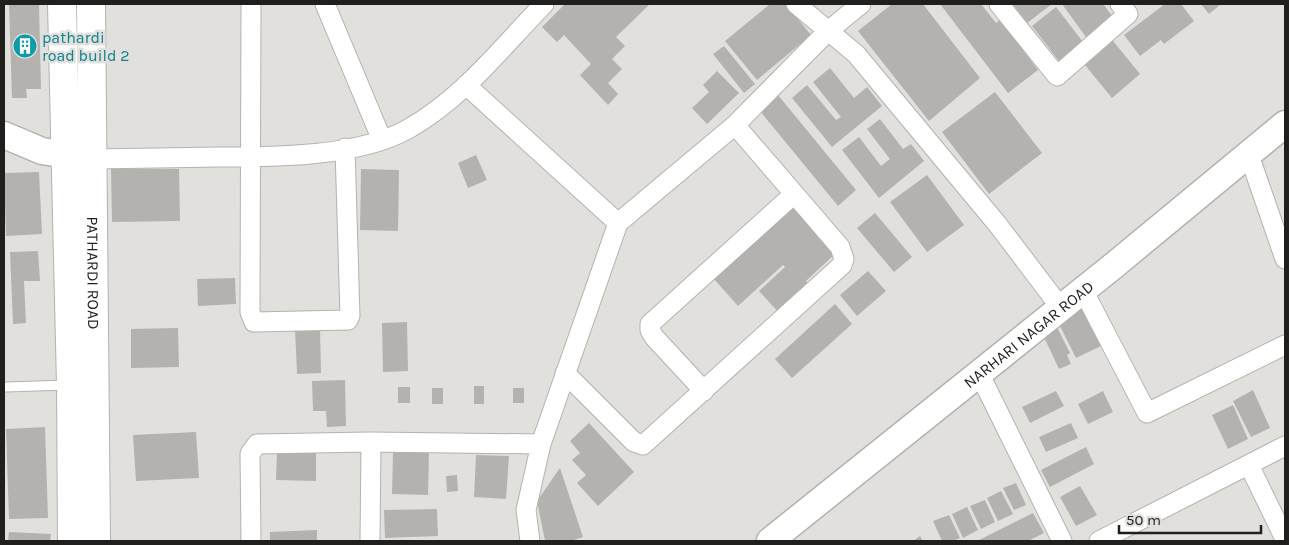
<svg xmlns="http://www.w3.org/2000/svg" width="1289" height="545" font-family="Karla,sans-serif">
  <rect width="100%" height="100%" fill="#e2e0dc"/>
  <path fill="#b4b2af" d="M9,4h30l2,85h-15l1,9h-15z
    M565,4h85l-34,33 9,9 -13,13 10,10 -14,14 10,11 -10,11 -28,-30 11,-11 -27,-29 -7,7 -15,-15z
    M770,4h16l25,31 -54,45 -32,-39z
    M892,4h31l57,74 -51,43 -71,-90z
    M940,4h41l15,19 4,-3 38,50 -30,23z
    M1013,4h39l-25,19z
    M1062,4h41l10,13 -27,20z
    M1165,4h16l13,17 -30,23 -3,-4 -21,16 -16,-21z
    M1201,4h20l-12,10z
    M1056,7l27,35 -24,19 -27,-35z
    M1113,41l27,33 -28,24 -27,-33z
    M724,46l31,38 -11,9 -31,-39z
    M830,68l24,30 13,-11 15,19 -50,41 -40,-49 15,-13 29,35 5,-3 -28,-35z
    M717,71l22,22 -32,31 -15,-16 17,-16 -6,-7z
    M995,92l47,61 -53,41 -47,-62z
    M778,95l78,95 -18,16 -78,-95z
    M880,119l23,30 8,-5 13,17 -45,37 -37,-48 17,-13 22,29 9,-7 -23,-30z
    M476,155l11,25 -19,8 -10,-25z
    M111,169h68l1,52 -68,1z
    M361,169l38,1 -1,61 -38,-1z
    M39,172l3,62 -36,2 -2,-63z
    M927,175l37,50 -37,27 -37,-50z
    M792,204l44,49 -30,28 7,7 -31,28 -23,-25 26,-24 -2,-2 -45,41 -25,-28z
    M875,213l37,44 -18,15 -37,-44z
    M38,251l2,30h-16l2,42 -13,1 -3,-72z
    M868,271l18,20 -29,25 -17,-21z
    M235,278l1,26 -38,2 -1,-27z
    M835,304l17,20 -60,54 -17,-19z
    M1082,309l19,37 -25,12 -18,-36z
    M407,322l1,49 -25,1 -1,-49z
    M1056,325l14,28 -3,2 4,9 -12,5 -17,-36z
    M178,328l1,39 -48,1v-39z
    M320,328l1,45 -24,1 -2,-45z
    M345,380l1,46 -19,1 -1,-16h-13l-1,-30z
    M474,386h10v18h-10z
    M398,387h12v16h-12z
    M432,388h11v16h-11z
    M513,388h11v15h-11z
    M1253,390l17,38 -19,9 -18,-36z
    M1056,391l8,15 -34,17 -8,-16z
    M1103,391l10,21 -25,12 -10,-20z
    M1233,405l15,34 -20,10 -16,-34z
    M589,423l45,49 -36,34 -21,-23 9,-8 -14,-15 8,-7 -10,-12z
    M1071,423l7,15 -32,14 -7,-15z
    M45,427l3,91 -39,1 -3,-90z
    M196,432l3,46 -63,3 -3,-46z
    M1086,447l8,17 -44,23 -9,-17z
    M277,452l39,1v28l-40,-1z
    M393,452l36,1 -1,42 -36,-1z
    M476,455l33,1 -3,43 -32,-2z
    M560,468l23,69 -12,4h-26l-8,-40z
    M457,475l1,16 -11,1 -1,-16z
    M1016,483l10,22 -12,5 -11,-22z
    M1080,486l17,29 -21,11 -16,-29z
    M1001,491l12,23 -15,7 -11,-23z
    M985,500l10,22 -14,7 -11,-23z
    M967,507l11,23 -15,8 -11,-24z
    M437,509l1,27 -53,2 -1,-28z
    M1033,513l11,20 -16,8h-51z
    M949,515l11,23 -7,3h-11l-9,-20z
    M317,530v11h-47v-9z
    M9,532l42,2 -1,7h-42z
    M920,536l3,5h-10z"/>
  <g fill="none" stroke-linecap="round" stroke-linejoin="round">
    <defs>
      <path id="lane" d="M6,387l62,-2"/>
      <path id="street" d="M251,4l-1,308 4,10 94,-2 2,-4 -5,-168
        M325,4l57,136
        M796,4l60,50 142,171 63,83
        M999,4l58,72 71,-62 -8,-10
        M466,85l152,138
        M1249,155l36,104
        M94,159c41,-1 83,-1 125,-2 55,0 140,0 189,-28 54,-30 94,-82 136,-125
        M1083,290l64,123 138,-68
        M565,373l69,69 9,3 199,-180 2,-6 -4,-12 -105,-122
        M979,373l83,168
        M704,391l-50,-54 -4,-7v-6l144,-130
        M1249,465l36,74
        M251,541l-1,-87 7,-10 114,-2 170,2
        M370,541l1,-99
        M530,541l-4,-31 15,-66 77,-221 117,-98 92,-93 34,-28
        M1099,541l186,-95"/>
      <g id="secondary">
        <path d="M4,135l38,16 45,7"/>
        <path id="s1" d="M770,541l342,-274 173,-143"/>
      </g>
      <g id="primary">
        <path d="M62,4l9,381 1,156"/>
        <path id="s2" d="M91,4l5,537"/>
      </g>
    </defs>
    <use href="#lane" stroke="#b4b2af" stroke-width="11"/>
    <use href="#street" stroke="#b4b2af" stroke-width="21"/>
    <use href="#secondary" stroke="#b4b2af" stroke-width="29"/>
    <use href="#primary" stroke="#b4b2af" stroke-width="30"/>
    <use href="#lane" stroke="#fff" stroke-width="9"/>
    <use href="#street" stroke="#fff" stroke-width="19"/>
    <use href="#secondary" stroke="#fff" stroke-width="26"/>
    <use href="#primary" stroke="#fff" stroke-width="28"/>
  </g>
  <defs>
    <symbol id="building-disc" viewBox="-11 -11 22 22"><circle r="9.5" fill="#0f9aa8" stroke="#e2e0dc"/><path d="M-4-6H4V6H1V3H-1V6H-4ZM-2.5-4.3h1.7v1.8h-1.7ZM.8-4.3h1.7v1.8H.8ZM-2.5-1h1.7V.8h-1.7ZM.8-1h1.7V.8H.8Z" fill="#fff"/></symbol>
  </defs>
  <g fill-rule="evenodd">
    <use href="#building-disc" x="11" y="32" width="28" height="28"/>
  </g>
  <g text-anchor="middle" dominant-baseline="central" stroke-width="5" stroke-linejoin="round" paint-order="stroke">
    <g font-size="16" fill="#0d838f" stroke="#e2e0dc" text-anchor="start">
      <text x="42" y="37">pathardi<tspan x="42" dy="18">road build 2</tspan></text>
    </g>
    <g font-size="16" fill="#201f1e" stroke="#e2e0dc">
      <text stroke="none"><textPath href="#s2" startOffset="269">PATHARDI ROAD</textPath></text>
      <text stroke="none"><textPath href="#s1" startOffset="331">NARHARI NAGAR ROAD</textPath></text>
    </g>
  </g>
  <rect width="1289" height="545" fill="none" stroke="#201f1e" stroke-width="10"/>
  <path d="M1119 525v8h142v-8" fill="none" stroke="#201f1e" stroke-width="2.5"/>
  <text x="1126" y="525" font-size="15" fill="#201f1e" stroke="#e2e0dc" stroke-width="4" paint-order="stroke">50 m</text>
</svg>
